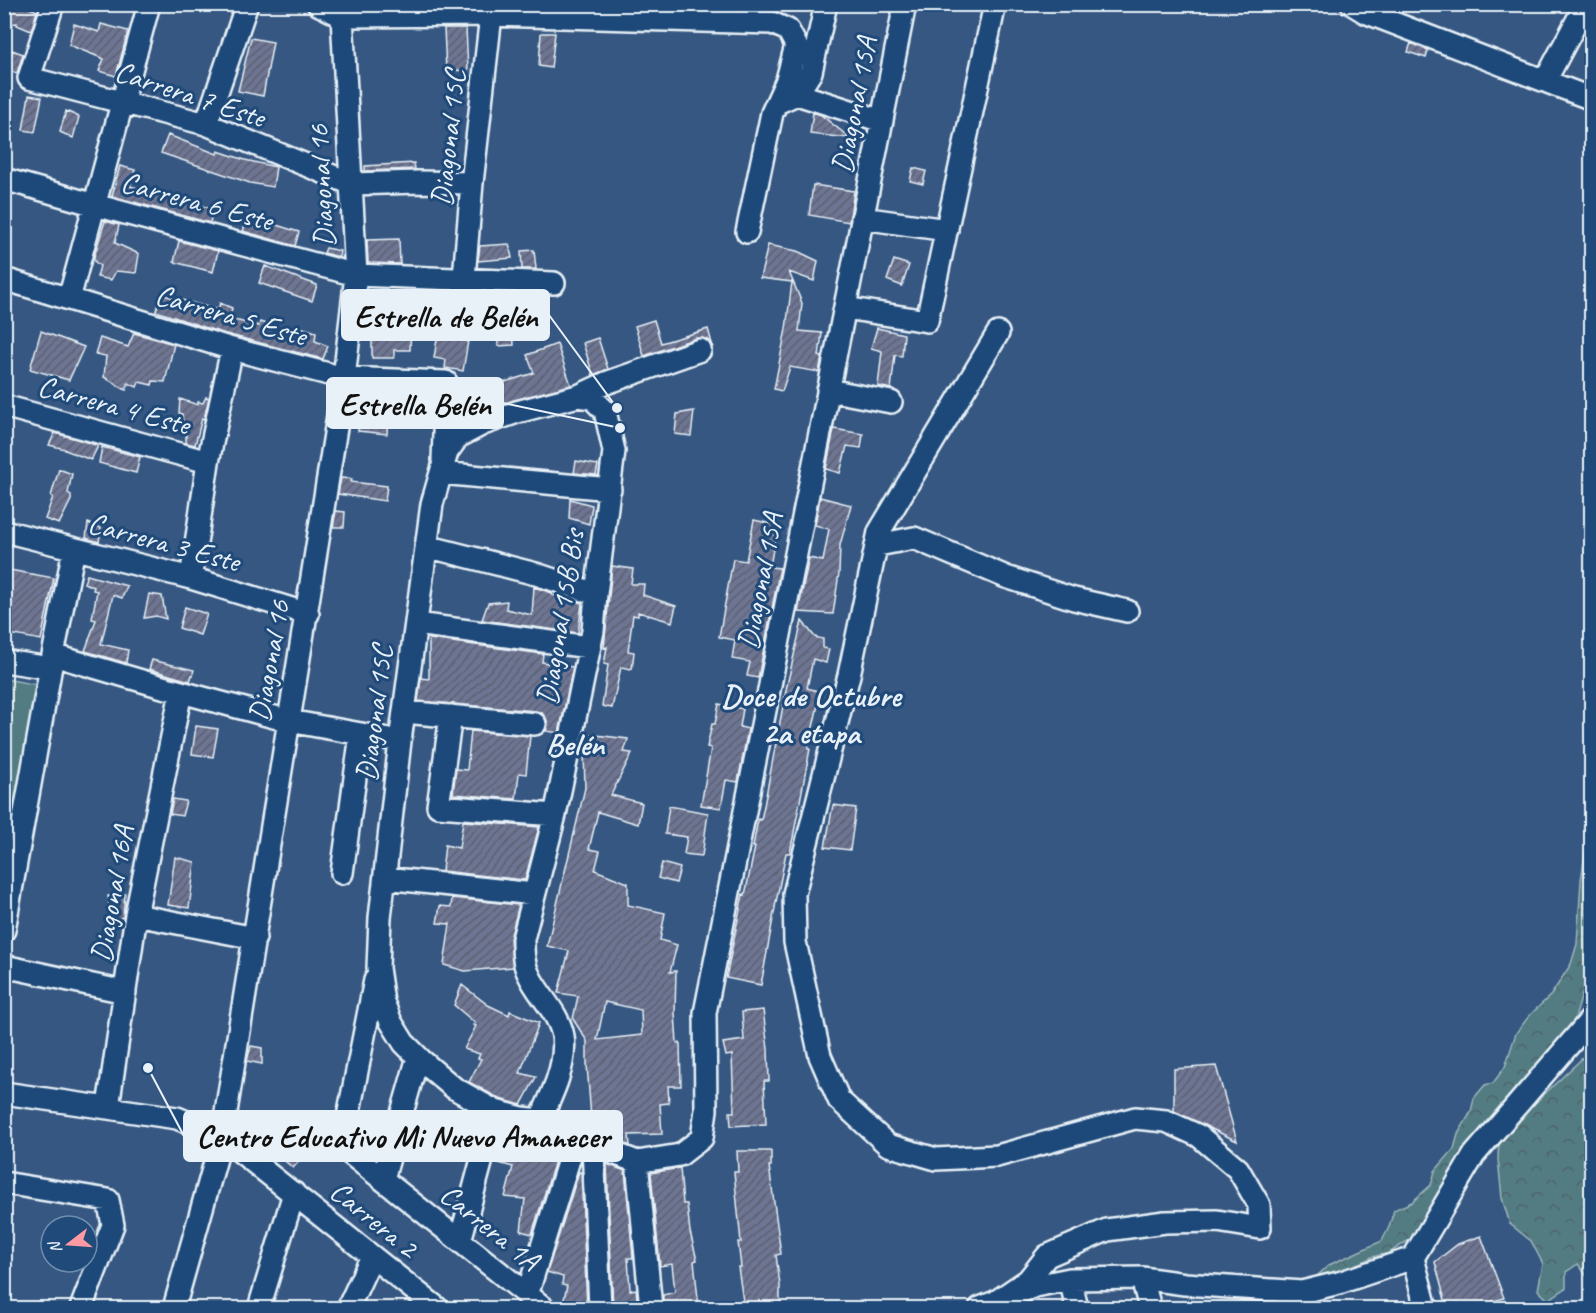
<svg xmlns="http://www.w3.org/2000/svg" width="1596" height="1313" font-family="Caveat,sans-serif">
  <defs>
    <pattern id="forest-crowns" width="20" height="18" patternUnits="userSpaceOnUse" patternTransform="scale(1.5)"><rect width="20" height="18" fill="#527b82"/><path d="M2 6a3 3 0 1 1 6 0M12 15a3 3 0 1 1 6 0" fill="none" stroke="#4d6469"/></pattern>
    <pattern id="building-hatch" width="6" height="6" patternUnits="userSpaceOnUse" patternTransform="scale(1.5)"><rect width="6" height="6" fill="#6d7492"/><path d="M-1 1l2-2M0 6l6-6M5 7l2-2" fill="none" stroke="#5b6072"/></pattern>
  </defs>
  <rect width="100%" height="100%" fill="#365781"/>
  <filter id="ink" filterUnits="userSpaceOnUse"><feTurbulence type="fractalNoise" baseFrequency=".0167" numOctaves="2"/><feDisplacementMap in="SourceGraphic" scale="12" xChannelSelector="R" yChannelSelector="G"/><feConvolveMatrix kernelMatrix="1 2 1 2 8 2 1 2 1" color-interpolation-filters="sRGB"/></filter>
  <g filter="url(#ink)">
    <path fill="url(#forest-crowns)" stroke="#9db6bd" stroke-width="1.5" d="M1584,826l7,5v134l-22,73 -158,201 -22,14 -17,4 -38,19 -9,2 -9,-1 13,-12 53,-24 7,-14 5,-17 18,-8 19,-17 4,-14 19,-22 4,-15 13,-22 3,-14 11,-13 8,-2 12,-16 11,-34 14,-18 21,-20 20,-31 6,-20 4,-64 5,-33z
      M1591,1050v232l-13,-18 -12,8v16l-18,12 -10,-10 5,-26 -12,-23 -21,-17 -8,-26 -4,-39 1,-22z"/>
    <path fill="#527b82" stroke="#9db6bd" stroke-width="1.5" d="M5,679l34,6 -34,205z"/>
    <path fill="url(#building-hatch)" stroke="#e8f1f8" stroke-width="1.5" fill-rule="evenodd" d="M8,4h12l17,7 -6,20 -14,-6v-2l-10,1z
      M74,24l25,8 2,-8 27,7 -12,45 -17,-5 5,-12 -35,-14z
      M444,28h22l2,42 -22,1z
      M541,33h14l-4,35 -12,-2z
      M251,38l22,4 -10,54 -25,-5z
      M1411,43l17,7 -2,8 -18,-6z
      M12,50l11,4 -6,19 -9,-2z
      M29,95l13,2 -7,35 -12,-2z
      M66,111l13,6 -6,21 -13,-6z
      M813,112l8,3 29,23 -40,-4z
      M168,135l49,19 1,-3 27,9 31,7 -3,20 -23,-4 -89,-30z
      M414,163l1,6 -50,2v-5z
      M120,166l15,4 -5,16 83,23 -3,14 -98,-27z
      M913,168l13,3 -3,13 -13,-3z
      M813,185l41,6 -5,31 -40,-7z
      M247,219l12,3 1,-2 39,12 -4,14 -52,-15z
      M105,221l14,4 -4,18 24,11 -3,19 -20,-2 -5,9 -14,-3 3,-11 -6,-5v-4z
      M399,239l1,25 -32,-1 -1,-23z
      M179,241l39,10 -5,21 -39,-10z
      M509,244l3,14 -34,3 2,-15z
      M768,245l29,6 21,10 -4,20 -25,-9 13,31 -3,28 23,2 -3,23 3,1 -3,15 -29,-5 -8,24 -8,-2 12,-60 6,-47 -32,-4z
      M326,248l14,3 -1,6 -15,-4z
      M534,250l2,19h-14l-1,-18z
      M894,260l15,5 -7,21 -15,-6z
      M265,266l52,19 -5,16 -53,-18z
      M498,293l12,1 4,51 -16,1 -1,-20 -27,3 -7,42 -18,-3 1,-8 -12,-2 4,-25 -3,-33z
      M160,294l58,16 2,-7 12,5 -2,11 29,7 1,-4 26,9 2,-4 13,5 2,-4 13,4 -1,9 13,5 -5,13 -101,-26 -66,-22z
      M366,301l46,3 -2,46h-16v8h-22v-33l-9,-1z
      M654,320l7,23 47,-14 5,18 -5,-7 -12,-2 -52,18 -9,-30z
      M877,328l27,6 -2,22 -7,-1 -4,34 -13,-3 4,-35 -11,-3z
      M41,331l43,16 -15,33 -39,-11z
      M134,333l40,11 -9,38 -12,-1 -1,4 -13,-3 -2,5 -9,-4 -2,7 -22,-13 2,-21 -11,-2 5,-16 28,9z
      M598,338l10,31 -15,6 -10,-32z
      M557,344l14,41 -57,15 -26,9 -7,-24 13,-3 1,3 39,-12 -7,-18z
      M206,397l3,1 -5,21 -2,-1 -7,27 -9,-2v-16l-3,-3 -1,-10 -3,-1 1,-14 18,6v-3l5,1z
      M360,401l29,3 -2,30 -29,-3z
      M694,411l-3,25 -16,-2 2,-20z
      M834,429l29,5 -2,14 -14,-2 -7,27 -14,-4z
      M55,433l32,9 11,4 -7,14 -26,-10v-1l-16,-4z
      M102,447l38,10 -4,16 -37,-10z
      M576,461l22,4 -2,10 -22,-2z
      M59,469l13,5 -4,19 3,2v5l-12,24 -14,-5 8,-22 -2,-1z
      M341,478l11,1 -1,3 36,4 -2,15 -47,-7z
      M820,497l31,8 -11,40 -1,28 -6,41 -35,-2 11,-54 14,3 6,-32 -14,-4z
      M570,499l22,6 -3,19 -20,-6z
      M336,511l9,1 -1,15h-11z
      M754,520l23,5 -7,42 10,1 -22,110 -11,-2 3,-14 -18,-3 3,-19 -16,-3 14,-78 13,2z
      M88,523l13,5 -2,14 -13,-4z
      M612,566l21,3 -2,15h13l-1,11 33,11 -4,16 -34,-10v4l-5,-1 -5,36 6,1 -2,17 -11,-2 -9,41 -10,-2 6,-41 -4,-1 3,-17 -3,1z
      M4,569l50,9 -13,62 -37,-7z
      M87,575l40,11 -5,12 -9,-3 -12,49 27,6 -2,13 -41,-12 11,-31 -4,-1 5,-28 -4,-1 1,-3 -10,-4z
      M534,587l18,6v2l30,8 -4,30 -96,-13 6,-17 19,-2 -1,8 26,6z
      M149,594l13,2 4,23 -10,-3 -12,2z
      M185,607l22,7 -7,21 -21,-7z
      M802,621l13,16 8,2v9l6,1 -3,14 -13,-4 -6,29 14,4 -13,57h2l-20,104h-4l-10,49 -15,83 -35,-7 17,-84 2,1 10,-48h-2l5,-28 3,1 4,-19 22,-116z
      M429,639l114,15 -1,8 31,5 -14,66 -13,-2 2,-6 -2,-7 -4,-5 -6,-2 -118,-10 3,-23 8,1z
      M152,660l42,10 -4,11 -41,-12z
      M719,704l24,5 -3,18 8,2 -10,53 -12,-2 -5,28 -20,-3 10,-57 -4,-1 5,-23h3z
      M196,726l22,3 -5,28 -21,-3z
      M471,731l59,5 -4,38 -7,-1 -3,26 -63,-5 3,-25 11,1z
      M588,734l40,5 -4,13 8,1 -21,42 31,8 -4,21 -40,-12 -9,37 11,2 -5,19 33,13v22l37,8 -5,27 17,5 -7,27 6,-1 -1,42 2,30h3l1,43h-13l1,17 -9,1 2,30 -33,1 1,11 -38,-15 -5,-66v-24l-14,-22 5,-23 -20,-3 11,-42 -22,-5 38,-158 -1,-38zM605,1002l36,8 1,25 -45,5z
      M173,799l13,2 -4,15 -12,-2z
      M833,805l23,3 -6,42 -25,-3z
      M669,806l39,7 -6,43 -18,-2 3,-17 -22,-3z
      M463,821l76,6 -14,53 -83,-9 3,-26 14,3z
      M175,857l20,5 -6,46 -21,-3z
      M662,863l18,5 -4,15 -18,-5z
      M125,894l-2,23 -11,5 -4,-26z
      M452,898l67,7 -9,34 3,28 -48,4 -21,-6 6,-41 -13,-1 3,-17 11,1z
      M462,985l26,20 21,10 1,-4 29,12 -19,50 16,4 -15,28 -21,-6 -31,-17 12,-23 -3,-1 2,-4 -16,-5 12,-23 -3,-1 2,-2 -21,-18z
      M763,1010l5,39 1,32h-5l2,43 -35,2 -1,-14h4l-2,-57 -6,1 -3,-13 21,-3 -2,-28z
      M251,1046l11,2v16l-15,-3z
      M1216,1066l21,75 -63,-30v-42z
      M303,1127l15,13 -25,28 -14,-12z
      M504,1127l37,12 18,9 -27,86 -11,-3 4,-32 -20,-2 8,-30 -18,-5z
      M737,1151h34v15h-2l12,88 -5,1 4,30v23h-36l-6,-41h3l-3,-25h3l-7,-70h4z
      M607,1164l18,7 8,87h-5l2,32 6,-1 2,19h-25z
      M680,1168l3,36h4l3,28 7,28 -3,1 5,47h-34l-2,-9v-4l12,-3 -3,-28 -12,2 -9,-93z
      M579,1172h2l6,136h-25l5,-22 -5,-1 1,-8 -16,-5z
      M1481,1236l23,62 -23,7v3h-34l-12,-46 23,-18z"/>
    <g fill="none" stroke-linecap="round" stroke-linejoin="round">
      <defs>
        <path id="minor" d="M53,4l-24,74 177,46 146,60 66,-2 54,1
          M318,4l24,12 149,-1 281,8 16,7 8,15 -9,35 -15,33 -25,119
          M1352,4l13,8 227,87
          M1545,81l41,-77
          M797,94l85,27
          M777,103l20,-9 14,-22 15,-68
          M206,124l41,-120
          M4,179l91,26 261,70 198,8
          M862,218l85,12
          M464,278l8,-95 19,-168 3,-11
          M4,279l228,70 112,29 102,4 -3,78
          M69,299l80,-295
          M845,308l82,13 68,-317
          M998,333l-119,199 -30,143 -55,219 1,48 25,114 19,44 49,45 48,14 61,-3 138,-38 31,3 33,15 39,33 21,36 1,23 -43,-7 -52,1 -58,8 -60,26 -19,24 -31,21 2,7
          M828,390l63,12
          M578,396l28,-13 94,-33
          M4,406l204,56
          M441,473l169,16
          M4,531l187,47 117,36
          M878,545l36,-7 92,39 68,22 53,12
          M426,546l110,28 60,20
          M191,578l17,-116 24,-113
          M416,624l173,23
          M53,655l106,31 130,35 111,20
          M4,661l46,7
          M404,712l131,12
          M451,716l-13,90 117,9
          M342,873l19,-139
          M385,878l149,16
          M136,915l119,23
          M4,930l49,-275 21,-106
          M4,966l121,26
          M375,980l-33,167 202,161
          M4,1093l173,25 45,19 215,171
          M108,1107l28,-192 45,-223
          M540,1120c12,-25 27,-56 23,-84 -4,-23 -25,-41 -34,-61 -6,-11 -6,-24 -6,-36l32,-124 38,-184 3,-37 18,-143 -9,-40 -13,-13 -14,-2 -61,16 -34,12 -25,13 -11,15 -15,52 -32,237 -20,177 -2,50 5,34 8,20 13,21 17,17 33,28 41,23 27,7 18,2 53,25 44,17 43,-7 22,-17 4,-28 -1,-97 200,-1009
          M593,1145l7,163
          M637,1162l14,146
          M383,1179l35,-122
          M4,1183l104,17 5,25 -32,83
          M460,1241l35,-130
          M1413,1258l13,50
          M1142,1278l8,30
          M1070,1279l7,29
          M527,1295l49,-158
          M174,1308l48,-171 122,-759 12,-103 -14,-259
          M259,1308l35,-115
          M348,1308l24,-52
          M980,1308l55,-22 35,-7 72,-1 43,6 117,8 37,-9 74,-25 61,-103 118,-137"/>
      </defs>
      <use href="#minor" stroke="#e8f1f8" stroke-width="26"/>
      <use href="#minor" stroke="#1f4a7a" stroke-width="21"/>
    </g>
  </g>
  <g text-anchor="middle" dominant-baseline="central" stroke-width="6" stroke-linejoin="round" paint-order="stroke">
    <g font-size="30" fill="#e8f1f8" stroke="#1f4a7a">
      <text transform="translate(190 94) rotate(18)">Carrera 7 Este</text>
      <text transform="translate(854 105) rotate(-79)">Diagonal 15A</text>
      <text transform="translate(448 138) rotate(-84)">Diagonal 15C</text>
      <text transform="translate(321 186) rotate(-93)">Diagonal 16</text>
      <text transform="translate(197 201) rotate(15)">Carrera 6 Este</text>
      <text transform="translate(231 315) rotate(16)">Carrera 5 Este</text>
      <text transform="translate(114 405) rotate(15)">Carrera 4 Este</text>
      <text transform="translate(164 542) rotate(15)">Carrera 3 Este</text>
      <text transform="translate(760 581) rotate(-79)">Diagonal 15A</text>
      <text transform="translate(560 617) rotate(-81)">Diagonal 15B Bis</text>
      <text transform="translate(269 661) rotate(-80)">Diagonal 16</text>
      <text transform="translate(374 713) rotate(-83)">Diagonal 15C</text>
      <text transform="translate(112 894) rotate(-80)">Diagonal 16A</text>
      <text transform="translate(374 1219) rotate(39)">Carrera 2</text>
      <text transform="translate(490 1227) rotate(39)">Carrera 1A</text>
    </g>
    <g font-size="32" font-weight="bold" fill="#e8f1f8" stroke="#1f4a7a">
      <text x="811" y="695">Doce de Octubre<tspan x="811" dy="37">2a etapa</tspan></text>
      <text x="575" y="744">Belén</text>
    </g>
  </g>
  <path fill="none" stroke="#e8f1f8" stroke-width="2" d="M617 408L549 315M620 428L503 403M148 1068L184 1136"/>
  <g fill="#e8f1f8" stroke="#1f4a7a" stroke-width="2">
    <circle cx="617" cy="408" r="6"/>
    <circle cx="620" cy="428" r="6"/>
    <circle cx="148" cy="1068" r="6"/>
  </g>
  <g fill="#e8f1f8" stroke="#e8f1f8" stroke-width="2">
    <rect x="342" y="290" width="207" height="50" rx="6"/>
    <rect x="327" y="378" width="176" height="50" rx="6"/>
    <rect x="184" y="1111" width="438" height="50" rx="6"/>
  </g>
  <g font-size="32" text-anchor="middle" font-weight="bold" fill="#111">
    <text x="446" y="327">Estrella de Belén</text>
    <text x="415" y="415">Estrella Belén</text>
    <text x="403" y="1147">Centro Educativo Mi Nuevo Amanecer</text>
  </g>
  <rect width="1596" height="1313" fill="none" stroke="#1f4a7a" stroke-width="24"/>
  <rect x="12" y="12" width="1572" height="1289" fill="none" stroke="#e8f1f8" stroke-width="2" filter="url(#ink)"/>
  <g transform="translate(69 1244) rotate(253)"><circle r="28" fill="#1f4a7a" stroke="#6f8dac" stroke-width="1.5"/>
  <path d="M0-4.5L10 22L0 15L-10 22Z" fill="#ff9aa2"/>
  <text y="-9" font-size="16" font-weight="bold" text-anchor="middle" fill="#e8f1f8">N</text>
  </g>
</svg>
